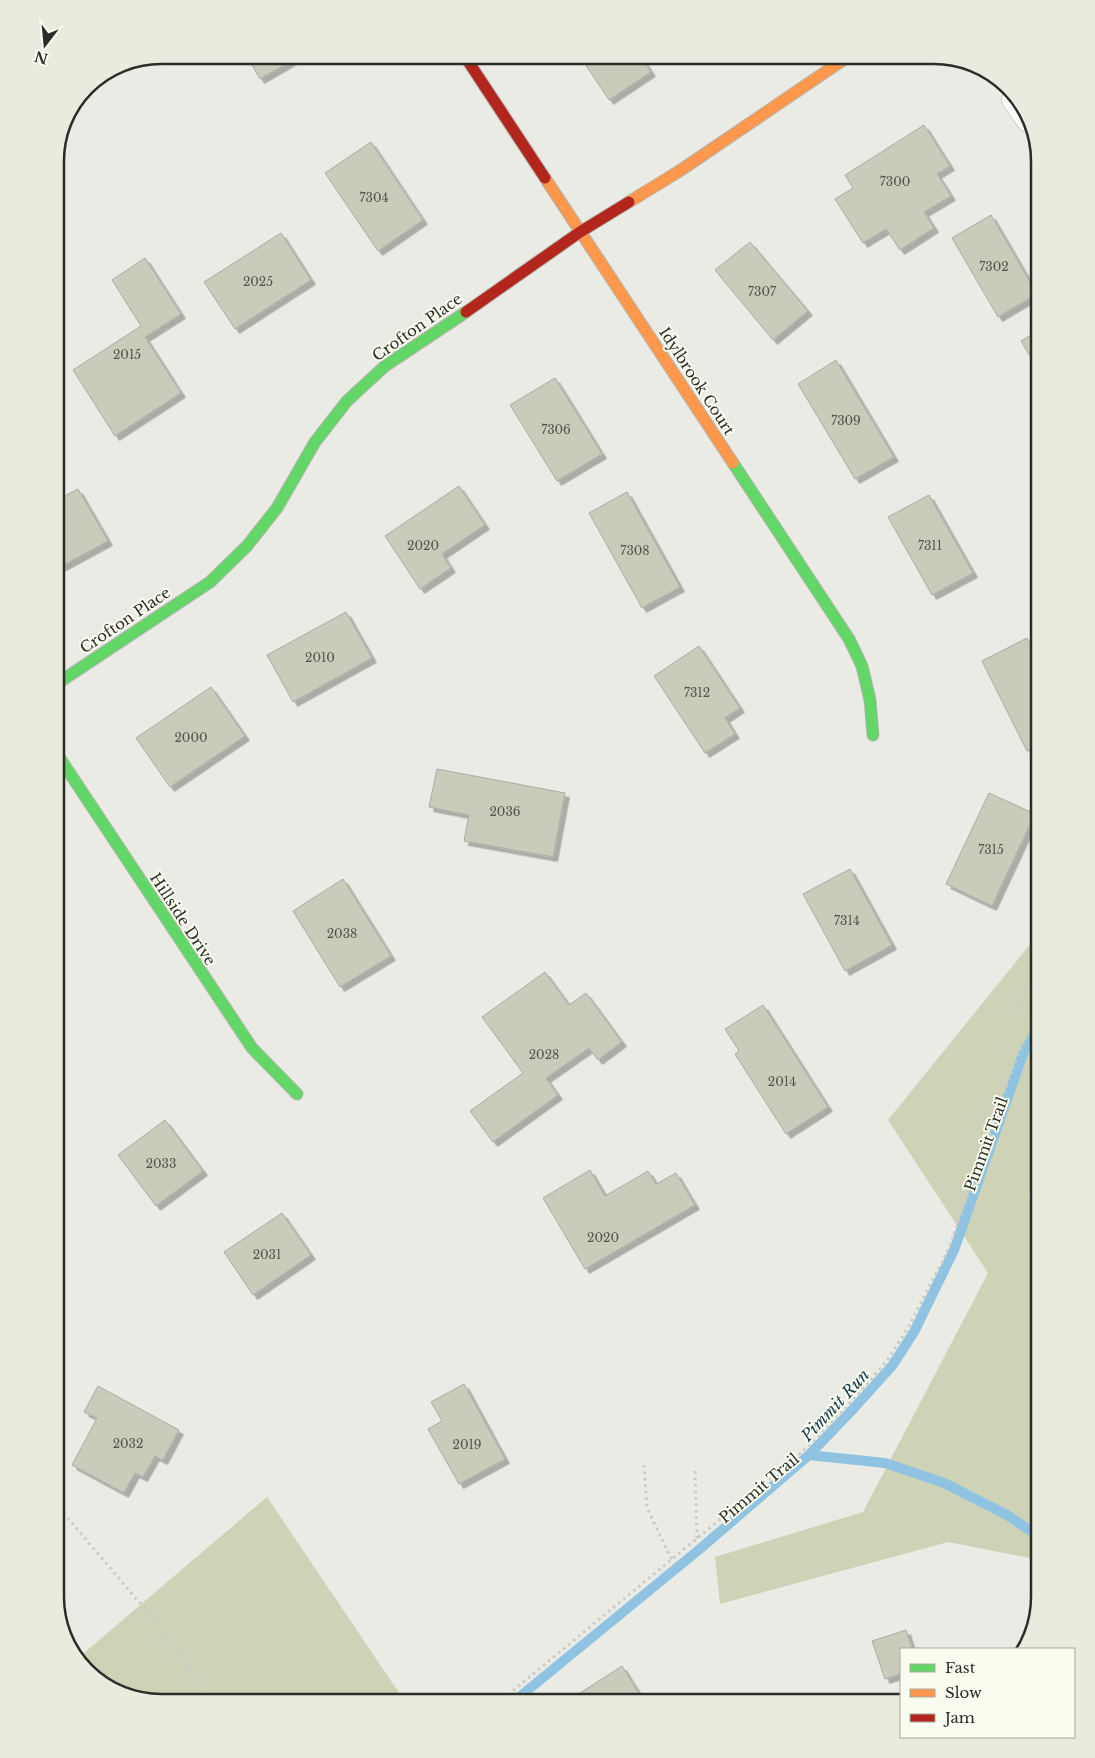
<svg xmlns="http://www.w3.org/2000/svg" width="1095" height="1758" font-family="'Libre Baskerville',serif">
  <defs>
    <filter id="shadow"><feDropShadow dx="4.5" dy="4.5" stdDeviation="0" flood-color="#0004"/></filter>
  </defs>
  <rect width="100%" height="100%" fill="#eaebe4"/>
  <path fill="#ced3b7" d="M1040,932v242l-12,22 12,-4v368l-92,-18 -228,62 -5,-47 148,-45 125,-239 -100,-153z
    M267,1497l139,206h-252l-52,-18 -24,-27z"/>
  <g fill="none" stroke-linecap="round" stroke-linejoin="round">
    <path stroke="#90c3e1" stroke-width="10" d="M809,1455l76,8 59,20 63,32 33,22
      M512,1703l189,-155 108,-93 45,-47 38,-42 22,-34 40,-82 69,-196 17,-30"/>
  </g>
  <path fill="#c9ccba" stroke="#ababa6" filter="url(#shadow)" d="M246,55h51l1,2 -38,22z
    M579,55h61l11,17 -42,28z
    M924,125l26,41 -13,8 14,22 -27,16 10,16 -34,22 -14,-21 -23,14 -28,-44 18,-11 -8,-13z
    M371,142l52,78 -45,31 -53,-78z
    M991,215l46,79 -39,23 -46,-79z
    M281,233l30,47 -76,49 -31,-47z
    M750,242l58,69 -35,29 -58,-70z
    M145,258l36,56 -36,23 36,56 -66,43 -42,-66 68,-44 -29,-46z
    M1040,330v43l-19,-32z
    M836,360l58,97 -39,22 -57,-95z
    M555,378l47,76 -45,27 -47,-76z
    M459,486l26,39 -43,29 9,14 -31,21 -35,-53z
    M78,489l30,52 -53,29v-69z
    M627,492l53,95 -38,21 -53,-95z
    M929,495l44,78 -41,22 -44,-78z
    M346,612l26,46 -79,44 -26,-47z
    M1027,638l13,25v81l-13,7 -45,-90z
    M699,646l41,62 -15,10 10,16 -30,19 -51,-77z
    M211,687l34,49 -75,51 -34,-49z
    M437,769l128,24 -12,64 -89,-16 5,-26 -40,-8z
    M989,793l46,21 -43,92 -46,-22z
    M850,869l42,76 -47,26 -42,-77z
    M343,879l48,77 -51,31 -47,-76z
    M545,972l24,33 17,-12 36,49 -24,18 -9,-12 -43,30 12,17 -65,47 -23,-31 53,-38 -41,-56z
    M763,1005l65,102 -42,27 -51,-80 4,-3 -14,-22z
    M165,1120l38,51 -47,35 -38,-51z
    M590,1170l15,26 43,-25 8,13 20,-11 19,32 -110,64 -42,-71z
    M282,1213l29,42 -58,40 -29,-43z
    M464,1384l41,75 -46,25 -31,-55 14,-8 -11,-19z
    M98,1386l81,44 -16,30 -8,-4 -12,21 -8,-4 -11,20 -52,-28 25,-47 -13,-6z
    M906,1630l6,19h-11v25l-16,5 -13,-38z
    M622,1666l21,34 -4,3h-53l-6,-10z
    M901,1696v7h-22v-3z"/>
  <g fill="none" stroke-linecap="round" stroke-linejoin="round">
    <defs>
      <path id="street" d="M1016,99l14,20"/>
      <path id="fast" d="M733,463l116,176 13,27 8,34 3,35
        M55,685l155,-103 37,-36 30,-38 38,-66 32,-41 38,-35 81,-54
        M55,751l197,297 45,46"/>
      <path id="slow" d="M545,178l188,285
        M629,202l52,-32 162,-110 11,-5"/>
      <path id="jam" d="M464,55l81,123
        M466,312l114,-80 49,-30"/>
    </defs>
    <use href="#street" stroke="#b4b5af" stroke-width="29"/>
    <use href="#fast" stroke="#b4b5af" stroke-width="13"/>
    <use href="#slow" stroke="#b4b5af" stroke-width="13"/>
    <use href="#jam" stroke="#b4b5af" stroke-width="13"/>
    <path stroke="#cacbc8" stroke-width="3" stroke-dasharray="2.5 4" stroke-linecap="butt" d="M1033,1024l-19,-12 26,-46
      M644,1465l3,43 25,52
      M695,1471l2,68
      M55,1503l101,119 58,81
      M498,1703l306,-253 38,-38 44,-50 22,-34 41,-80 69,-194 22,-44"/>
    <use href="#street" stroke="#fcfcfb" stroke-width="28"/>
    <use href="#fast" stroke="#63d668" stroke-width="11"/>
    <use href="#slow" stroke="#ff974d" stroke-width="11"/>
    <use href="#jam" stroke="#b3261e" stroke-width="11"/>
  </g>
  <g text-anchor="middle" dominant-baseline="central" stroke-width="4" stroke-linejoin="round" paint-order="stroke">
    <g font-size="12" fill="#53554c">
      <text x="895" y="181">7300</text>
      <text x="374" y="197">7304</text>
      <text x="994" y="266">7302</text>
      <text x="258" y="281">2025</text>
      <text x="762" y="291">7307</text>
      <text x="127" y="354">2015</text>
      <text x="846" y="420">7309</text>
      <text x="556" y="429">7306</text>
      <text x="423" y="545">2020</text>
      <text x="930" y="545">7311</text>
      <text x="635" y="550">7308</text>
      <text x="320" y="657">2010</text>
      <text x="697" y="692">7312</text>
      <text x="191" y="737">2000</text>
      <text x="505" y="811">2036</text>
      <text x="991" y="849">7315</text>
      <text x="847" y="920">7314</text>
      <text x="342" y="933">2038</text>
      <text x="544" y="1054">2028</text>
      <text x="782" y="1081">2014</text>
      <text x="161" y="1163">2033</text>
      <text x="603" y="1237">2020</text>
      <text x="267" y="1254">2031</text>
      <text x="128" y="1443">2032</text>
      <text x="467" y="1444">2019</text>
    </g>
    <g font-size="15" fill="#2c2d28" stroke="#f9fcee">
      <text transform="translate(417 327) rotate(-35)">Crofton Place</text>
      <text transform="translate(697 381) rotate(57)">Idylbrook Court</text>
      <text transform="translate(125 620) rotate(-34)">Crofton Place</text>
      <text transform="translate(183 919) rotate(57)">Hillside Drive</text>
      <text transform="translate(986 1144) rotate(-70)">Pimmit Trail</text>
      <text transform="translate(759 1488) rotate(-40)">Pimmit Trail</text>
    </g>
    <g font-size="16" font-style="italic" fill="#1a3b4e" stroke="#f9fcee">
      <text transform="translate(835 1405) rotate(-47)">Pimmit Run</text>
    </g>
  </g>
  <path d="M0 0H1095V1758H0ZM161 64H934A97 97 0 0 1 1031 161V1597A97 97 0 0 1 934 1694H161A97 97 0 0 1 64 1597V161A97 97 0 0 1 161 64Z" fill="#e9ebde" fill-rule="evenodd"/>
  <path fill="none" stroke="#2c2d28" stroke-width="2.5" d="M161 64H934A97 97 0 0 1 1031 161V1597A97 97 0 0 1 934 1694H161A97 97 0 0 1 64 1597V161A97 97 0 0 1 161 64Z"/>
  <rect x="900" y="1648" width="175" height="90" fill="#f9fcee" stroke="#a7a99f"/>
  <rect x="910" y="1664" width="25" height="8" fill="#63d668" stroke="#a7a99f"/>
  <text x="945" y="1673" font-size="15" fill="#2c2d28">Fast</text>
  <rect x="910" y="1689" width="25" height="8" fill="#ff974d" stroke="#a7a99f"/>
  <text x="945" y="1698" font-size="15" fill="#2c2d28">Slow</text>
  <rect x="910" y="1714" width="25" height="8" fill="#b3261e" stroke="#a7a99f"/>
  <text x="945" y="1723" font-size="15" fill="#2c2d28">Jam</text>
  <g transform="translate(45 45) rotate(196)" stroke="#f9fcee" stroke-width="4" paint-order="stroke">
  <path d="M0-4L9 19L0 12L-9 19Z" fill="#2c2d28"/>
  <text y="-8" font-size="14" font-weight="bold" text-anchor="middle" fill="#2c2d28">N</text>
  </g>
</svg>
